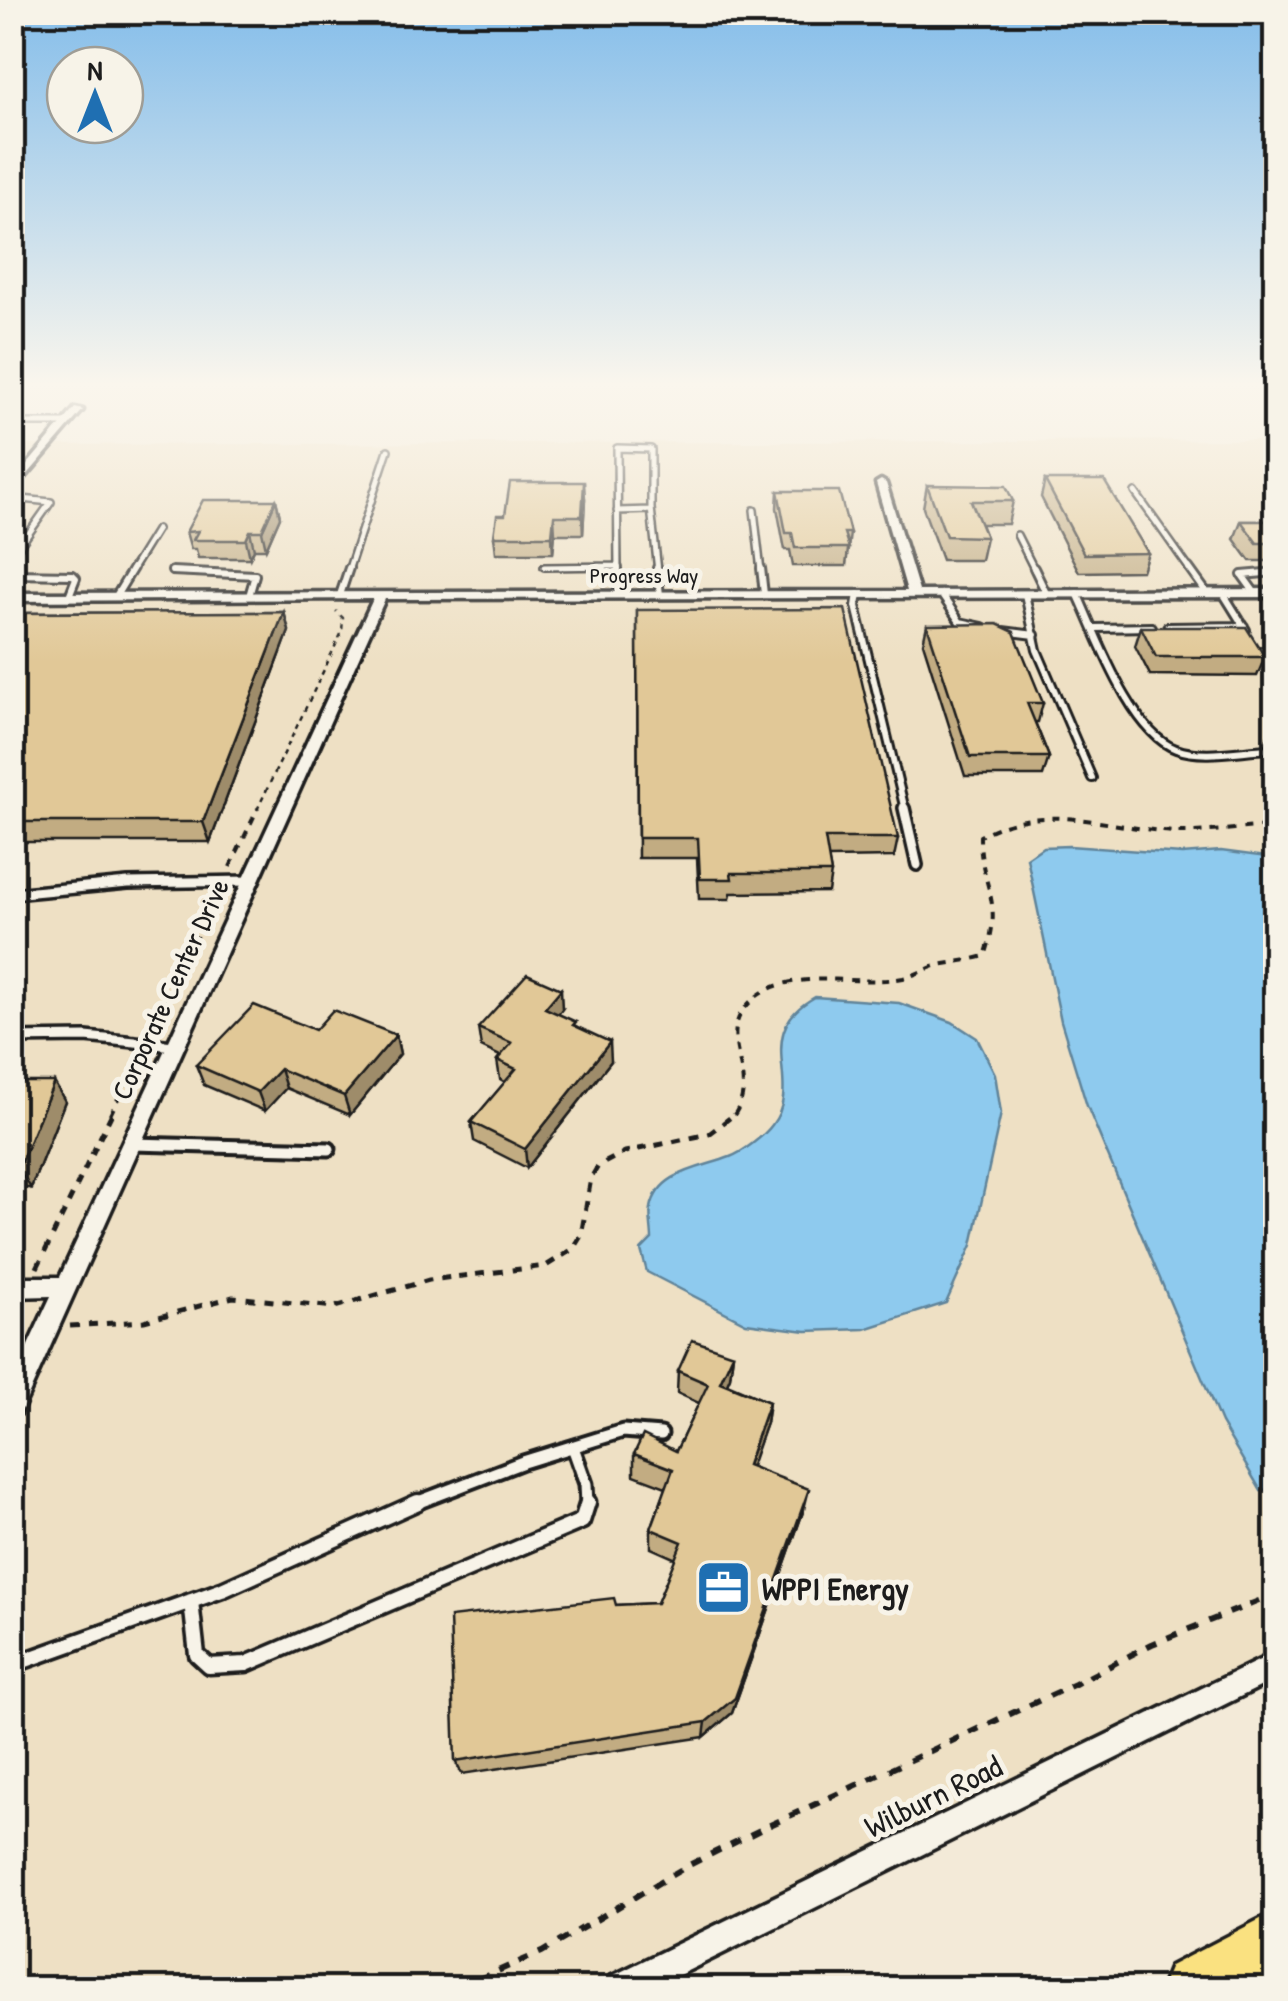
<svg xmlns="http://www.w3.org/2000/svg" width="1288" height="2001" font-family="'Patrick Hand',sans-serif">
  <rect width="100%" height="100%" fill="#f3ead8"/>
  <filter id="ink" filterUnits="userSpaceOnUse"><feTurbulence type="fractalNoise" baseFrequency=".01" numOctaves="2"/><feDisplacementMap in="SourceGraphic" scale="20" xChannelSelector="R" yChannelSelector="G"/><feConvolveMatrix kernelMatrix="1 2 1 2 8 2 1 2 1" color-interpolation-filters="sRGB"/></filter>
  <g filter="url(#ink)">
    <path fill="#eee0c4" d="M1275,440v1225l-654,323h-608v-1543z"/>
    <path fill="#8ecaee" stroke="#60849a" stroke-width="2.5" d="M1069,846l113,8 39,-3 54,7 1,628 -15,5 -40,-68 -134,-317 -26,-85 -34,-163 16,-11z
      M815,997l84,6 53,19 25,16 18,36 6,39 -29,132 -26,58 -81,26 -59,2 -60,-8 -99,-51 -6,-22 11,-11c0,-9 -3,-22 -1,-31 7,-37 52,-40 79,-51 13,-5 34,-21 42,-32 33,-42 -22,-92 43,-128z"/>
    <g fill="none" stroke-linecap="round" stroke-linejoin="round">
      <defs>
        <path id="service-far4" d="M12,423h56
          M1135,492l56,79
          M12,498l39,4 -39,55
          M754,510l7,61
          M617,511l34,-1
          M1017,535l18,36
          M544,567l74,-1
          M131,571l26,-42
          M348,571l40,-121
          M618,571l-1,-123 34,1v59l7,63"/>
        <path id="service-far3" d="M618,568v27
          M657,568l3,27
          M761,568l3,26
          M1034,568l12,25
          M1189,568l18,25
          M172,571l83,4 -6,21
          M12,574l61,1 3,3 -7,18
          M1077,593c19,41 54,140 99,156 27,10 64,1 93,0l7,-26
          M1223,593l23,37
          M1255,593l-13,-18 34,-3
          M858,594l-2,12 49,204
          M941,594l19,28 23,5
          M1025,594l12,56 55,128
          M340,595l9,-27
          M116,596l17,-28
          M1167,627l77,-1
          M1095,628l57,-1
          M1003,631l32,4
          M1261,651l15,23"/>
        <path id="service-far2" d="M904,808l13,57
          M12,894l116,-11 121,-2
          M12,1038l74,-1 88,9"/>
        <path id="service-far1" d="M132,1144l197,5
          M573,1447l13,37 1,21
          M411,1505l112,-43 100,-31 38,3"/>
        <path id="service" d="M191,1601l6,54 12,11 37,-2 336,-143 6,-19
          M12,1665l210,-75 196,-88"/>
        <path id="minor" d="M75,408l8,2 -71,83v-10z
          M881,480l5,3 33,108 357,-2v8l-891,2 -365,815 -8,3v-37l39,-84 -39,1v-20h48l313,-678 -361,2v-8l895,-2 -31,-108z
          M1276,1652v27l-623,309h-47l4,-11z"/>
        <path id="motorway" d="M1276,1911v64l-25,13h-90l9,-22z"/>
      </defs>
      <use href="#service-far4" stroke="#1c1c1c" stroke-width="10"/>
      <use href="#service-far3" stroke="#1c1c1c" stroke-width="12"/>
      <use href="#service-far2" stroke="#1c1c1c" stroke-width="16"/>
      <use href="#service-far1" stroke="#1c1c1c" stroke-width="19"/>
      <use href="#service" stroke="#1c1c1c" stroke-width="21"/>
      <use href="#minor" stroke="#1c1c1c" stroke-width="7"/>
      <use href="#motorway" stroke="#1c1c1c" stroke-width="7"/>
      <path stroke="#1c1c1c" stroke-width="2.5" stroke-dasharray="5 5" stroke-linecap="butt" d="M257,810l85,-178 1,-14 -7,-7"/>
      <path stroke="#1c1c1c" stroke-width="4" stroke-dasharray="8 8" stroke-linecap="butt" d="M230,867l28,-59
        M151,1029l66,-135
        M110,1115l29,-59
        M734,1115c25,-36 -13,-72 8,-103 34,-51 112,-24 161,-34 13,-3 24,-10 36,-13 16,-3 31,-5 46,-9 20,-58 -5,-68 -5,-120 64,-37 128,-7 196,-4 33,1 67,-5 100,-6"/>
      <path stroke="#1c1c1c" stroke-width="5" stroke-dasharray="9 9" stroke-linecap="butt" d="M37,1268l75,-155
        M12,1323l13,1
        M70,1326l74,-5 89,-24 102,10 94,-27 117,-14 27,-17 8,-13 10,-58 7,-12 27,-14 84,-18 27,-21"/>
      <path stroke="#1c1c1c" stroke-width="6" stroke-dasharray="11 11" stroke-linecap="butt" d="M458,1988l84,-36 145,-86 81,-40 307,-142 77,-40 124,-50"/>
      <use href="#service-far4" stroke="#f7f3e8" stroke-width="5"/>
      <use href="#service-far3" stroke="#f7f3e8" stroke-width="6"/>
      <use href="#service-far2" stroke="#f7f3e8" stroke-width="9"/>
      <use href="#service-far1" stroke="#f7f3e8" stroke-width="11"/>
      <use href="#service" stroke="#f7f3e8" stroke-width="14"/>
      <use href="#minor" fill="#f7f3e8" fill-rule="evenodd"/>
      <use href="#motorway" fill="#fae180" fill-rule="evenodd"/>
    </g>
    <path fill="#c2ac82" stroke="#1c1c1c" stroke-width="2.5" d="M1045,480l103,73 -6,18 -63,1 -38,-75z
      M927,485l86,16 -5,23h-27l5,13 -5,23h-39l-19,-52z
      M778,491l72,42 -4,33h-53l-3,-16h-5l-8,-42z
      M585,499l-2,35h-28l-2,19h-57l-2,-17 11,-21z
      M276,500l4,17 -14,32h-12l-4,9h-52l-2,-9h-5l-5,-17z
      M1241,521h35v40h-26l-16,-22z
      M637,610l261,228 -4,19 -66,1 3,15 -3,19 -97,1 -1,6h-31l-2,-41h-59z
      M284,612l5,19 -79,211h-198v-229z
      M927,625l116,78 -5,19h-3l14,35 -6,19h-78l-42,-133z
      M1141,627l124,30 -8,19 -107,-1 -15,-29z
      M562,1009l-4,5 19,13 34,34 -84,107 -53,-27 -3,-19 34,-40 -5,-3 -3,-19 3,-4 -19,-9 -3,-19z
      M315,1030l81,5 4,19 -50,61 -64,-27 -21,23 -61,-26 -8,-20z
      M12,1082l53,19 -34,87h-16l-3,6z
      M733,1354l-3,23 -3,7 42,18 -3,21 -16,43 54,43 -72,204 -28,24 -242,37 -7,-13 161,-156 41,-2 19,-44 -25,-11v-19l15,-42 -32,-12v-21l42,-3 23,-48 -22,-10 1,-22z"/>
    <path fill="#9e8c6a" stroke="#1c1c1c" stroke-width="2.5" d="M584,482l1,17 -2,35 -1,-18z
      M276,500l4,17 -14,32 -4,-18z
      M554,516l1,18 -2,19 -1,-17z
      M250,531l4,18 -4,9 -4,-18z
      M284,612l5,19 -79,211 -7,-20z
      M561,989l1,20 -15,19 -2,-20z
      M396,1035l4,19 -50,61 -6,-19z
      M610,1042l1,19 -84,107 -2,-19z
      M280,1069l6,19 -21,23 -7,-19z
      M54,1082l11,19 -34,87 -13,-19z
      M733,1354l-3,23 -12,27 2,-22z
      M769,1402l-3,21 -22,63 3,-21z
      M809,1489l-5,20 -72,204 -28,24 2,-15z"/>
    <path fill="#e1c897" stroke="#1c1c1c" stroke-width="2.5" d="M1045,480h59l44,73 -64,1z
      M510,482h74l-2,34h-28l-2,20h-58l3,-21h8z
      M927,485l79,1 7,15h-42l15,36 -40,-1z
      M778,491h61l11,42h-6l5,15h-54l-3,-15h-6z
      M203,500h73l-14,31h-12l-4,9h-53l5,-9 -12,1z
      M1241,521h35v22h-19z
      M845,609l53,229h-73l6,35h-100l1,6h-32l-2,-41h-60l-1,-228z
      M284,612l-81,210h-191v-209z
      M997,624l17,8 29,71h-16l22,54h-79l-43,-132z
      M1141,627h105l19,30h-109z
      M527,974l34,15 -16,19 31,14 -3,3 37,17 -85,107 -54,-27 45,-53 -19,-9 15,-17 -34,-15z
      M254,1005l61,25 18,-20 63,25 -52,61 -64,-27 -22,23 -62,-27z
      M12,1082h42l-36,87h-6z
      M692,1340l41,14 -13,28 49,20 -22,63 62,24 -74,209 -29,24 -251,39 -5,-144 164,-19 2,7 41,-2 25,-61 -31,-13 22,-60 -39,-15 9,-19 33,16 32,-67 -30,-13z"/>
  </g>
  <linearGradient id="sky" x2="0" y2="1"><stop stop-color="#84bdea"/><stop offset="0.58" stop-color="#faf6ed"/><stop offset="1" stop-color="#faf6ed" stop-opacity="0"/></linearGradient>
  <rect width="1288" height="662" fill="url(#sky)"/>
  <defs>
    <symbol id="office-square" viewBox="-11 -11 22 22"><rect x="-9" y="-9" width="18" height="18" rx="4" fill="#1f6fb2" stroke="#f7f3e8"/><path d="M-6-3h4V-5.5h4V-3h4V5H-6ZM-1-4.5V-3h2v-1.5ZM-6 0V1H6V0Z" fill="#fff"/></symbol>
  </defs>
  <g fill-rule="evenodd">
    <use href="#office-square" x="692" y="1556" width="63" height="63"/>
  </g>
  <g text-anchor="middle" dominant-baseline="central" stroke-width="10" stroke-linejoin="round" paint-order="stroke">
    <g font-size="22" fill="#1c1c1c" stroke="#f7f3e8">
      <text x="644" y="575">Progress Way</text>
    </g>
    <g font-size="28" fill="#1c1c1c" stroke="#f7f3e8">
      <text transform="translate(170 989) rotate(-65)">Corporate Center Drive</text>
    </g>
    <g font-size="32" font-weight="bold" fill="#1c1c1c" stroke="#f7f3e8" text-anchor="start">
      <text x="762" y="1588">WPPI Energy</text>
    </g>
    <g font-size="32" fill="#1c1c1c" stroke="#f7f3e8">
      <text transform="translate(933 1796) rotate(-26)">Wilburn Road</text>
    </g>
  </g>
  <rect width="1288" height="2001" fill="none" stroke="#f7f3e8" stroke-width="50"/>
  <rect x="25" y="25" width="1238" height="1951" fill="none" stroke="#1c1c1c" stroke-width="4" filter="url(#ink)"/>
  <g transform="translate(95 95)"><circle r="48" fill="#f7f3e8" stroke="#9f9d96" stroke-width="2.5"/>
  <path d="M0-8L18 38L0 25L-18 38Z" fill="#1f6fb2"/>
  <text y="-15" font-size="28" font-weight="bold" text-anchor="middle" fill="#1c1c1c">N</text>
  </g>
</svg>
